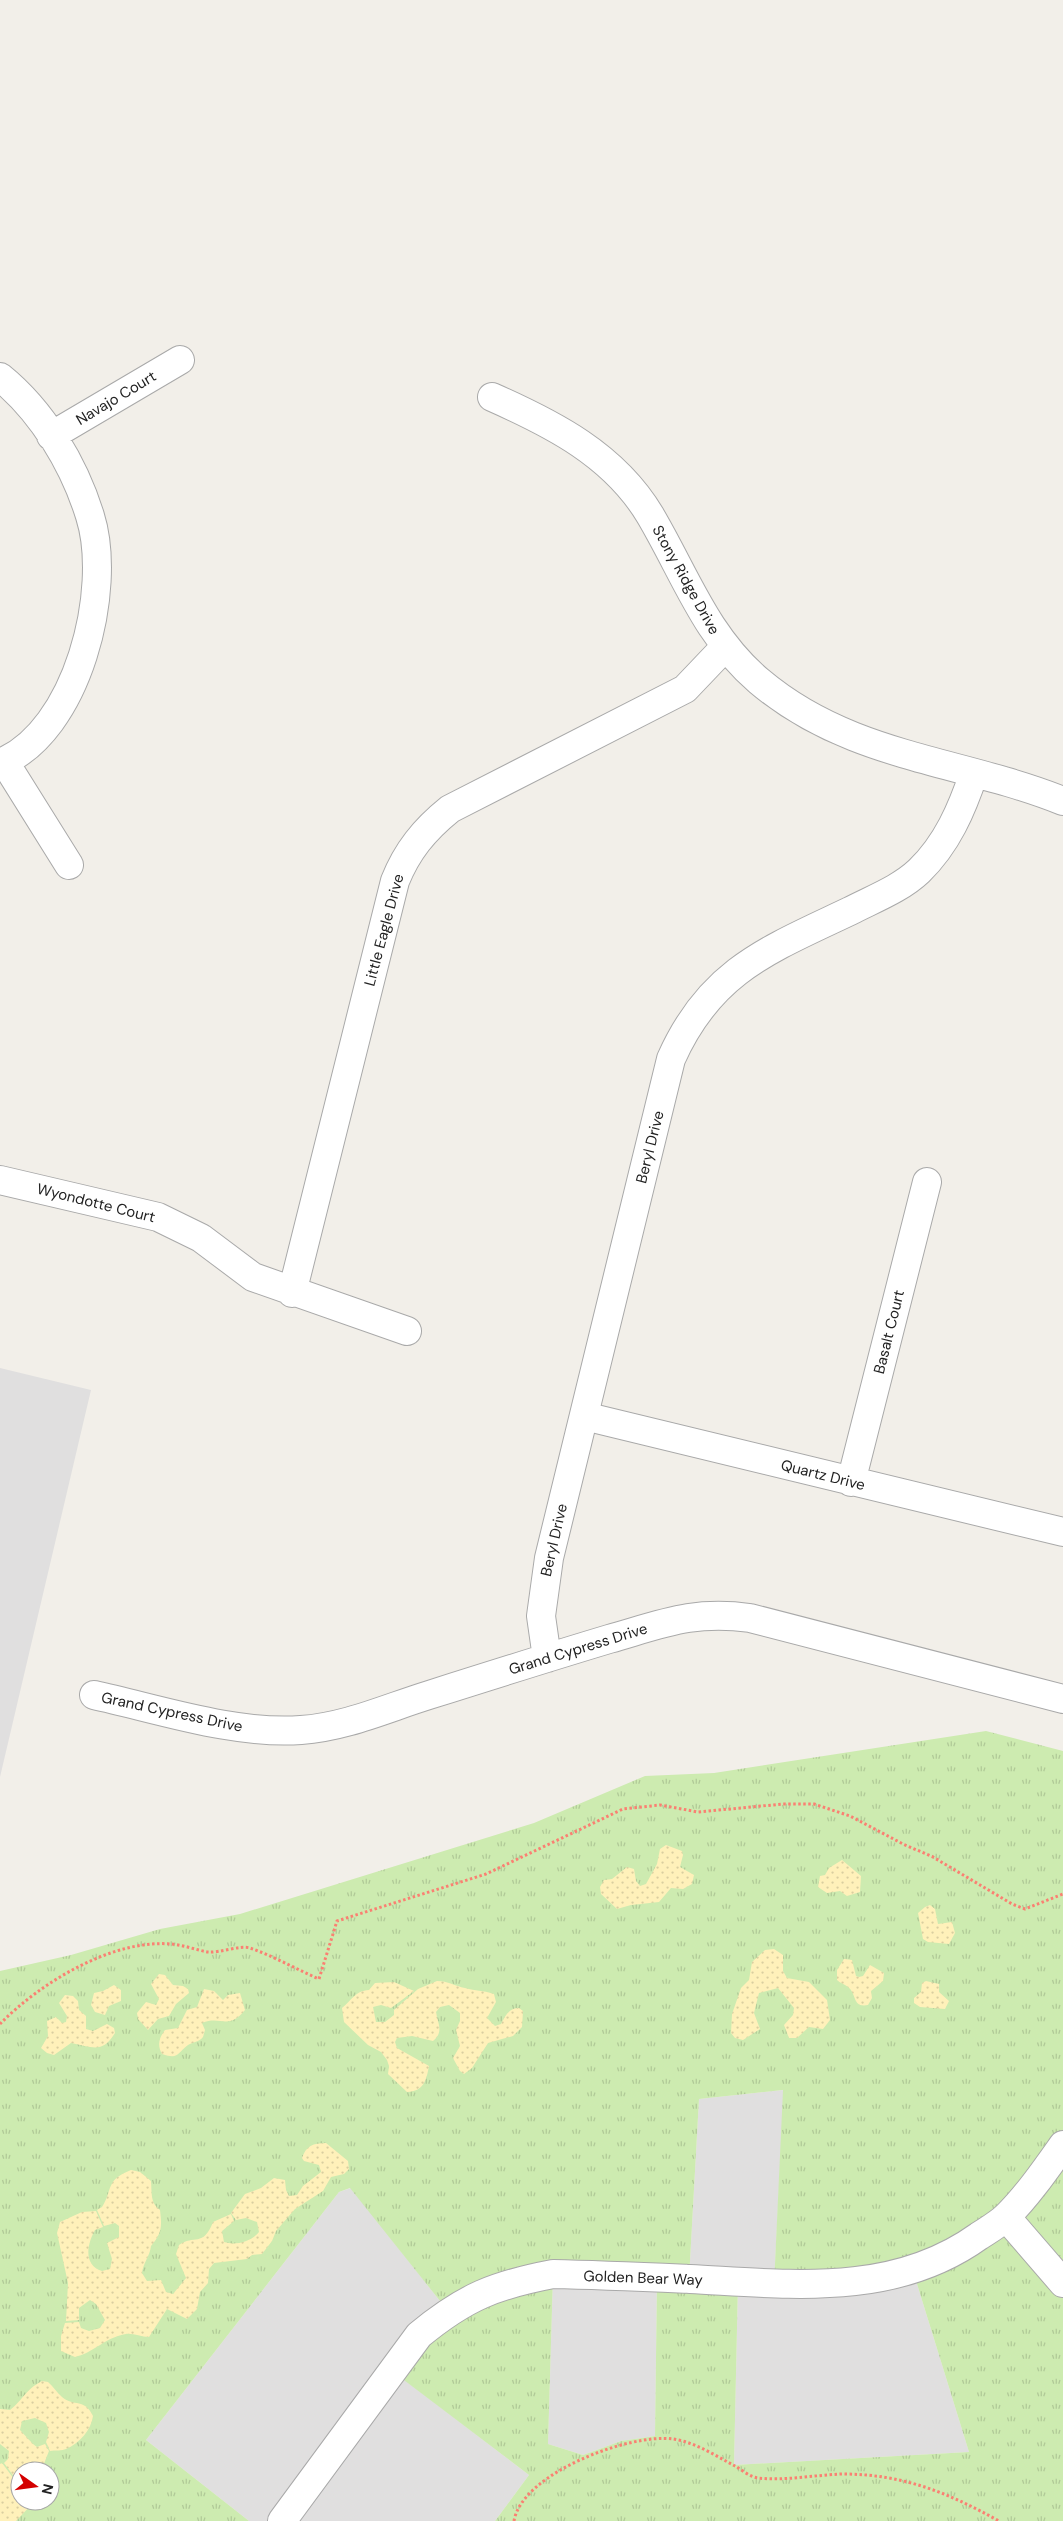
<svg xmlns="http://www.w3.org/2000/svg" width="1063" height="2521" font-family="'DM Sans',sans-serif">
  <defs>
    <pattern id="grass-tufts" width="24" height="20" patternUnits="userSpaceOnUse" patternTransform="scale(1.25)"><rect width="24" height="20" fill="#cdebb0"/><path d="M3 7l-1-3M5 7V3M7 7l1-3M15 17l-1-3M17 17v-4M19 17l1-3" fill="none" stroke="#b0c997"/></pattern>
    <pattern id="sand-dots" width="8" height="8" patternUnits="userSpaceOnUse" patternTransform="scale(1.25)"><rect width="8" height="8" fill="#fff1ba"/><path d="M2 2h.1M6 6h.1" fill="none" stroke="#dacea0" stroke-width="1.8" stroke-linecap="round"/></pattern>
  </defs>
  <rect width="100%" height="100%" fill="#f2efe9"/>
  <path fill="#e0dfdf" d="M0,1368l91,22 -91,387z
    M784,2090l-10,194 139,-13 56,181 -235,13 4,-182 -49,-4 10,-180z
    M351,2188l97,123 -55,60 136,104 -34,46h-246l-103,-81 193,-248z
    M553,2274l104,4 -2,158 -34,5 -38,14 -35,-11z"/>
  <path fill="url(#grass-tufts)" fill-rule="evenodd" d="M986,1731l77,20v770h-568l34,-46 -137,-104 56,-60 -98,-123 -11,4 -193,248 103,81h-249v-550l71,-16 89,-26 80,-15 294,-91 111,-47 69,-3zM783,2090l-9,195 139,-14 56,181 -235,13 4,-182 -49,-4 10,-180zM553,2275l104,4 -2,157 -34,5 -38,14 -35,-11zM20,2471h30v30h-30z"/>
  <path fill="url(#sand-dots)" d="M666,1845l16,6 1,4 -3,12 14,8 -2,9 -9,5 -12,-1 -12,14 -28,3 -14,4 -16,-15 -1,-7 4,-7 8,-1 15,-12 7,2 2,12 4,5 6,-2 11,-20 3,-15z
    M842,1860l19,16 -1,16 -13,4 -7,-5 -13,2 -9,-6 2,-11 5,-1 4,-7z
    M930,1905l5,4 3,15 14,-2 3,11 -6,11 -21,-2 -5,-3 -5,-26 7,-6z
    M774,1949l9,6v16l4,7 22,4 18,18 3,20 -7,9 -14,-2 -12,11h-8l-5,-13 9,-10 1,-7 -16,-20 -19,5 -5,20 6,16 -17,11 -8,-2 -4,-5 1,-19 9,-26 8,-8 3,-18 13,-12z
    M844,1959l8,1 4,16 3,1 4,-1 7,-11 14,8 -1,8 -12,10 1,7 -4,7c-16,3 -11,-11 -20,-18 -4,-3 -8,-4 -11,-7v-10z
    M159,1974l6,1 8,10 10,1 5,3 1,4 -13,11 -7,12 -11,3 -10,11 -10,-11 -1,-6 9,-11 10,3 3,-6 -8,-15z
    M437,1981c11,0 18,5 28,7 11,3 17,2 29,6l2,8 -9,16 8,8 6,-2c4,-8 8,-16 18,-16l4,3 -1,16 -9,9 -25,7 -16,25 -8,6 -4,-3 -7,-13 7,-12 -4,-16 4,-9v-8l-11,-8 -9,2 -4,5c2,12 8,20 -3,29l-21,-5 -15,2 -2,4 2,6 32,18c-3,15 -5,25 -22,26l-19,-18 1,-8 -2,-6 -6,-8 -13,-7 -24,-23 -2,-14c10,-8 13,-17 27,-18l6,-7 19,-1 20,9 -23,17 -10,-3 -8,2 3,15h9l9,-7v-5l24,-21z
    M926,1981l13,3v8l10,9 -4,8 -25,-2 -6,-4v-5l7,-6 1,-9z
    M114,1985l7,5v11l-12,5 -4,9 -10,-3 -4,-7 3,-12 9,-2z
    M204,1989l10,2 9,9 5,-5 12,-2 5,17c-17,21 -24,5 -43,13l3,7 -2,7c-4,5 -10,5 -15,8 -11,8 -9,15 -26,9 -5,-9 -3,-16 3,-24l13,-2 9,-18 10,-3z
    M65,1995l8,1 5,5 1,9 7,6v13l7,2 14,-7 7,4 1,5c-13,21 -22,14 -44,10l-17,12 -7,-2 -6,-5 7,-12 -1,-15 9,-4 6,6 4,-1 1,-6 -8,-13z
    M326,2143l22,18 1,8 -5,5 -13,3 -8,14 -28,18 -19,22 -4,10 -10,13 -10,1 -5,4 -33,4 -5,6 -1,14 -8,9 -3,17 -10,10 -20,-10 -18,28c-8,0 -16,-4 -23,-3 -20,3 -33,19 -51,23l-14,-6v-15l4,-13 14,-1 2,6 8,3 11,-3 5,-8 -9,-16 -6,-4 -11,8v12l-13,1 2,-38 -11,-50 3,-11 22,-10 14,-1 7,16 -8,3c-8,14 -12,35 7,41l8,-2 2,-10 -5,-16 12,-6v-11l-4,-3 -11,3 -7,-16 5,-3c11,-17 3,-27 29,-37l9,2 11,9c1,12 -1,22 9,29 2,17 2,23 -9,36 -1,10 -8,17 -9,27l5,8 14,-1 5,12 7,2 13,-16 -10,-24 3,-9c15,-11 24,3 34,-23l18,-8 3,7 -12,10 2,11c12,4 28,-1 35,-10l-2,-10 -11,-4 -10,2 -5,-7 14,-19 16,-6 13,-10 11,2 1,10 3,6 8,-1 6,-9 18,-14 -2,-7 -15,-4 -2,-3c4,-12 11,-15 24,-15z
    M42,2381l6,1c5,4 9,11 14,15 12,10 23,1 31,19 -2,14 -13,27 -27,33 -4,2 -11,1 -16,2l-4,-9 3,-10 -3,-9 -11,-5 -13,3 -2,9c4,4 12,14 17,17l8,-3 4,7 -8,20h-21v14l-16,-22 4,-4 1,-8 -9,-7v-35l10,1c14,-11 15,-20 32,-29z
    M2,2463l18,24v14h10l2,3 -16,17h-16v-57z"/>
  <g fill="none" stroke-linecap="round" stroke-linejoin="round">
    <defs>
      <path id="minor" d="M0,377c42,34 74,87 90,139 23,73 -12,216 -90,247
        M492,397c61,27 122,58 158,118 35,59 55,120 109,166 91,77 199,78 304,120
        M51,436l129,-76
        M4,761l65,104
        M0,1180l158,37 43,21 52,39 154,54
        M292,1293l103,-412c12,-30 29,-51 55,-72l235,-120 40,-42
        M584,1416l479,116
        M851,1482l76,-300
        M547,1658l-6,-42 8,-58 122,-499c39,-88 97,-109 179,-148 23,-12 50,-22 69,-40 28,-27 43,-62 55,-98
        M94,1695c64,14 141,40 207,35 45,-3 86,-22 128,-35 60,-19 120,-38 180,-56 53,-15 84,-29 141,-21l313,81
        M1006,2217l57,66
        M282,2521l137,-186c46,-38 76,-50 134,-61 46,1 91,3 137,5 99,5 203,19 289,-43 9,-6 20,-12 28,-20 21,-21 39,-47 56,-71"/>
    </defs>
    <use href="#minor" stroke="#a9a9a9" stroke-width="30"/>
    <path stroke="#fa8072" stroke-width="3" stroke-dasharray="2.5 2.5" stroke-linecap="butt" d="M0,2024c40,-41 112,-85 171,-80 13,1 25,6 37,8 12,1 32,-7 42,-4 23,8 46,21 69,31l18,-58 149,-47 137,-65 37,-4 38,7 85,-8h31l36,12 53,28 30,13 79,47 13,5 38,-15
      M514,2521c8,-48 116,-88 159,-82 22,3 43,17 62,27 7,4 15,11 23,12 27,3 57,-3 84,-4 60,0 105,18 157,47"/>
    <use href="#minor" stroke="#fff" stroke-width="28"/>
  </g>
  <g text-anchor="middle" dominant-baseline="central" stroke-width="5" stroke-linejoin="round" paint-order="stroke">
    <g font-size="15" fill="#222" stroke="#fff">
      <text transform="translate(116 398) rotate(-31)">Navajo Court</text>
      <text transform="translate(686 580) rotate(61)">Stony Ridge Drive</text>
      <text transform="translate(384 930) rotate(-75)">Little Eagle Drive</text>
      <text transform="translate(650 1147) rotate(-76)">Beryl Drive</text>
      <text transform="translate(96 1203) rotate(14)">Wyondotte Court</text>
      <text transform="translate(889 1332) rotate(-76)">Basalt Court</text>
      <text transform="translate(823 1475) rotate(14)">Quartz Drive</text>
      <text transform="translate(554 1540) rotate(-77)">Beryl Drive</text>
      <text transform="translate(578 1649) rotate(-17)">Grand Cypress Drive</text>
      <text transform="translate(172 1712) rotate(12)">Grand Cypress Drive</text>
      <text transform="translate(643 2278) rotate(2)">Golden Bear Way</text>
    </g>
  </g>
  <g transform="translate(35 2486) rotate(104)"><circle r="24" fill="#ffffff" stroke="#a7a7a7"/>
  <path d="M0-4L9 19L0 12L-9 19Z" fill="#d40000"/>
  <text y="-8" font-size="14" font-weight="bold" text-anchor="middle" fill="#222222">N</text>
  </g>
</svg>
